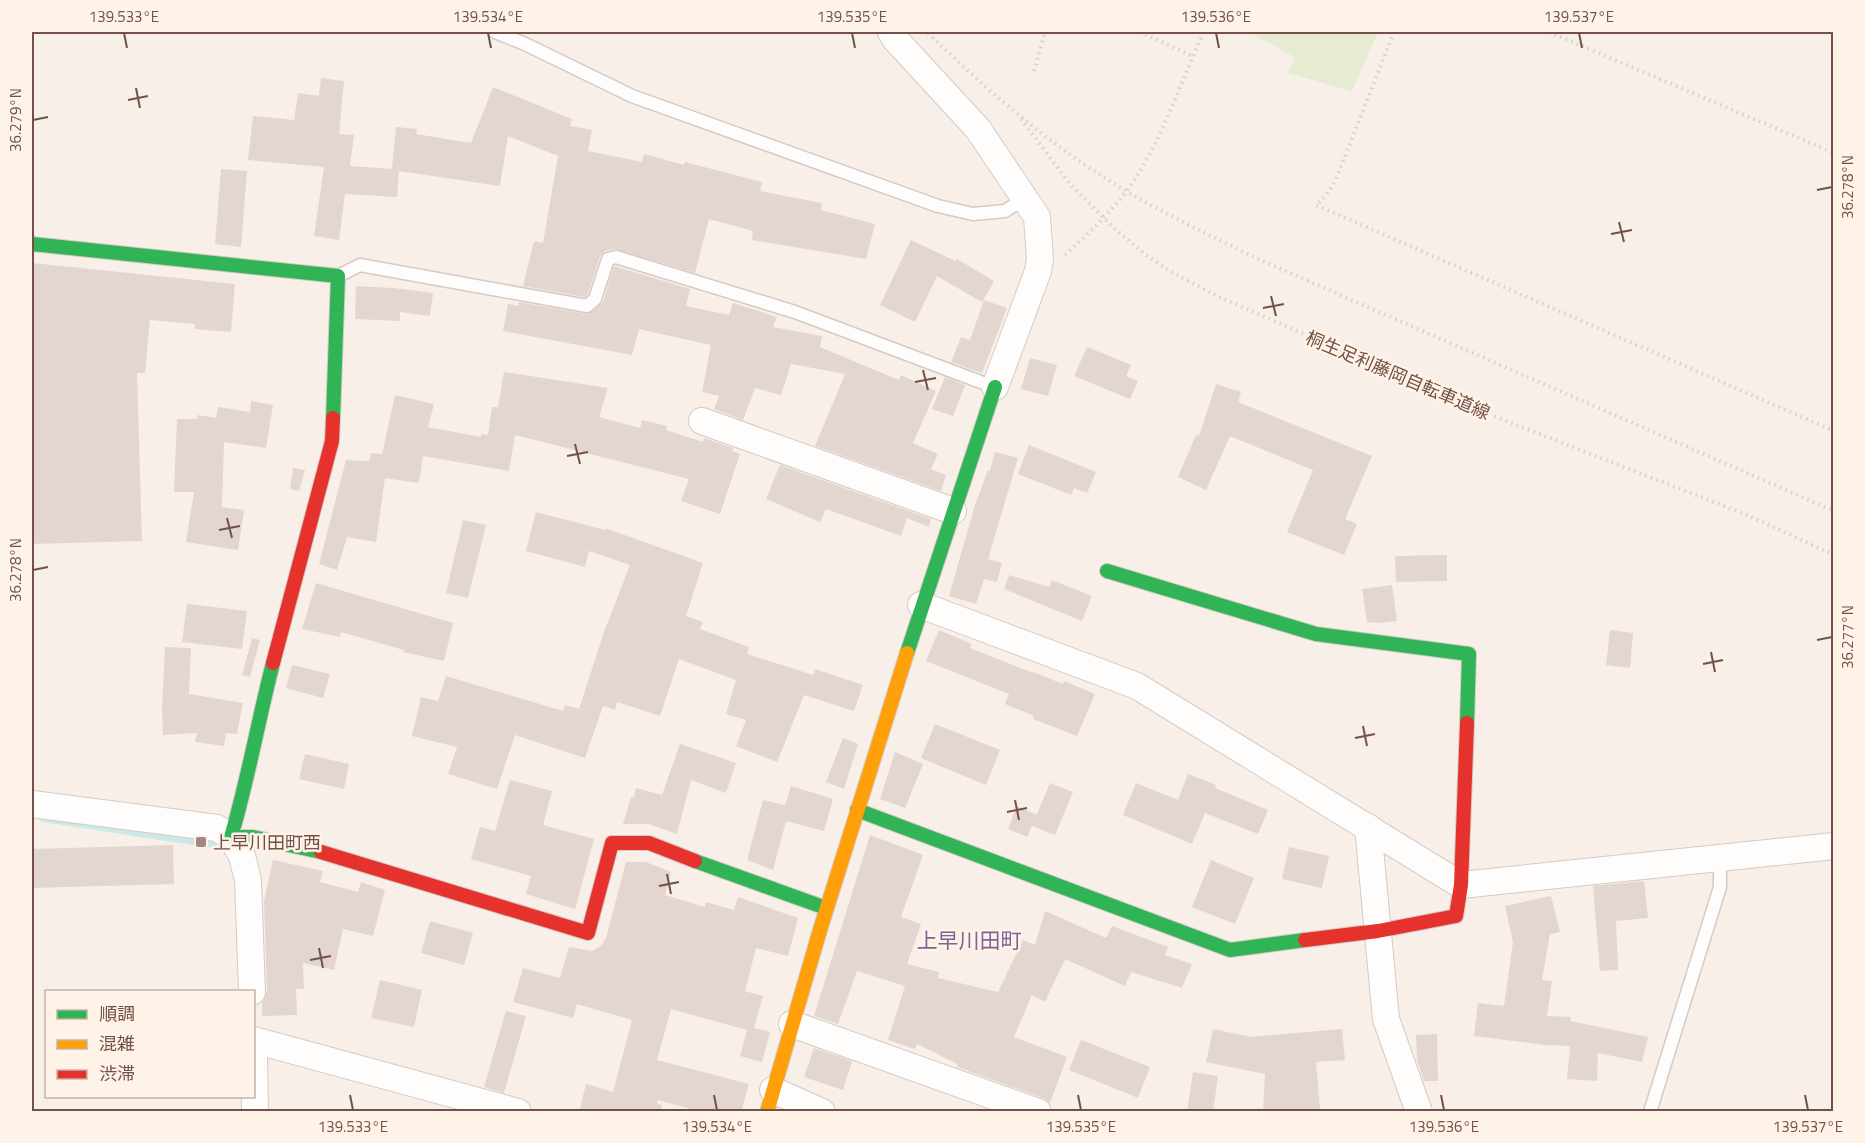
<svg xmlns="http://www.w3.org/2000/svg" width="1865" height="1143" font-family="'Titillium Web','Noto Sans JP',sans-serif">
  <rect width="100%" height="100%" fill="#f7efe8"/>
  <path fill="#e5ecd2" d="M1249,32h129l-26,59 -65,-18 9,-15z"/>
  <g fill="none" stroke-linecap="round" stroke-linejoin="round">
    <path stroke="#cae9e7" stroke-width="8" d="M44,818l169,26"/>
  </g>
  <path fill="#e3d6d0" d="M321,78l23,3 -5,53 15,1 -4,31 42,3 4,-42 21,2 -1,5 55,9 22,-56 79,32 -2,7 22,4 -4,21 54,11 2,-8 40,11 1,-3 77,20 -2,9 62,12 -1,7 54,14 -9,35 -114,-19 1,-9 -44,-12 -14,54 -80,-24 -10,2 -5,5 -12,38 -3,3 -62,-11 11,-45 9,2 15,-87 -50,-20 -8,50 -101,-15 -2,26 -52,-3 -6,46 -25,-4 10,-69 -76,-7 5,-44 41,4 4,-27 21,3z
    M221,169l26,2 -6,76 -26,-3z
    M911,240l44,21 2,-2 37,22 -12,21 -45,-26 -22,46 -35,-17z
    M32,263l203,21 -4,48 -36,-3v-5l-45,-4 -5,53h-8l5,168 -110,3z
    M614,266l76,23 -4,17 43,9 4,-12 44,14 -4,10 49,9 -2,11 79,33 2,-5 35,16 -23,52 25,11 -7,15 15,6 -5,16 -126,-45 30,-72 -54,-10 -10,31 -26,-7 -12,32 -29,-11 5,-13 -17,-4 9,-47 -72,-16 -7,26 -129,-24 5,-27 10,2 1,-4 67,12 6,-2 11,-10z
    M356,286l37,2 40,5 -3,23 -30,-4v9l-45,-2z
    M984,300l23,8 -25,65 -31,-11 10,-25 9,3z
    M1087,347l44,18 -5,11 12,5 -8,18 -56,-23z
    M1030,358l27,7 -9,31 -27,-7z
    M504,372l104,16 -9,29 41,11 2,-8 25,6 -1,4 37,12 1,-4 29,10 -1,3 8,3 -20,60 -39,-13 8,-22 -174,-44 -6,36 -86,-15 -4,27 -34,-5 -9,64 -29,-5 -10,33 -18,-6 27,-104 23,1 2,-8 11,1 13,-59 39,9 -6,23 53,10v-3l7,1 4,-28h6z
    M945,377l20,8 -12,31 -21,-7z
    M1216,384l25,8 -3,10 134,54 -27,63 12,5 -13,31 -57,-23 26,-62 -83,-34 -24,54 -28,-13 18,-42 3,1z
    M251,401l22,4 -7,43 -42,-6 -2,65 22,3 -6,40 -52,-8 8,-50h-20l3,-73h20l1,-4 18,3 2,-11 32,5z
    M1029,445l67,27 -9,21 -13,-5 -3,7 -53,-21z
    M995,452l23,6 -30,101 14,4 -5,19 -13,-3 -8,25 -27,-8 26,-91 13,-35 2,1z
    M780,465l151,54 -2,8 -22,-9 -6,18 -75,-27 -6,13 -54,-23z
    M293,468l12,2 -6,21 -9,-2z
    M536,512l69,18v-2l98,35 -17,53 17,6 -3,7 49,18 -2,7 66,21 2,-6 48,16 -9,26 -50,-16 -27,67 -41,-16 10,-26 -20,-6 10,-34 -57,-21 -19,57 -43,-14 -2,8 -12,-4 -18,52 -70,-23 -18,54 -49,-15 9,-27 -45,-11 9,-39 17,4 8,-25 117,35 2,-6 14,4 25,-77 26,-67 -41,-14 -4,16 -59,-16z
    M463,520l23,5 -18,73 -22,-5z
    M1447,555v26l-51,1 -1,-26z
    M1009,575l40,12 3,-7 40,16 -10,25 -78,-32z
    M316,583l137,40 -9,38 -41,-9 1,-2 -63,-18 -1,5 -38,-8z
    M1392,585l5,36 -18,2 -12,-1 -5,-33z
    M187,604l60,7 -5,38 -60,-7z
    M939,630l33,14 -2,4 63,25v-1l30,12 1,-3 31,13 -18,42 -44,-17 1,-3 -29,-12 4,-10 -83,-33z
    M1610,630l23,3 -3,35 -24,-3z
    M252,638l8,2 -10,37 -8,-2z
    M165,647l26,1 -2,46 54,9 -6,31 -11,-1 -2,13 -29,-4 2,-9 -34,2 -1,-26z
    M292,665l38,9 -7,24 -37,-10z
    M935,724l65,26 -14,35 -65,-27z
    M843,738l15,6 -14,45 -18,-7z
    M680,744l56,19 -10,30 -35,-13 -14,54 -28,-10h-26l8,-27h3l2,-9 26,7z
    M895,752l28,12 -18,44 -25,-9z
    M305,754l44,10 -5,25 -45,-10z
    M1188,774l28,11 -1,3 53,22 -10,24 -53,-21 -13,31 -69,-29 13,-32 42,17z
    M510,780l42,11 -9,34 51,14 -19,70 -49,-15 5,-18 -60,-17 9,-32 15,4z
    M1050,783l23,9 -18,43 -23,-9z
    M791,786l42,13 -9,32 -38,-10 -13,49 -26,-10 16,-60 22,5z
    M1017,806l20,9 -10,22 -19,-8z
    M870,835l53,20 -22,62 20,7 -14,40 32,8 -1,6 60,14 25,-52 12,5 10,-34 61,27 6,-12 56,21 -3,8 27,9 -10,24 -51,-16 -6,14 -60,-27 -20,43 -13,-7 -18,42 53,20 -17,46 -7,-5 -86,-31v-3l-40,-20 -2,5 -27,-9 17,-54 -48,-15 -19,53 -24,-8z
    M173,845l1,39 -142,4v-39z
    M1289,847l40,9 -7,32 -40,-9z
    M273,860l50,11 -3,11 38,10 3,-10 24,8 -12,46 -30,-7 -9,41 -31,-7 1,26h-8l1,26 -35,1v-13l5,-12 -3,-90z
    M1211,860l43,18 -19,46 -43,-17z
    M626,862h20l25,10 -6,23 40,12 1,-5 28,8 4,-13 60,21 -10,38 -32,-8 -11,43 18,5 -9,32 16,4 -8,30 -22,-6 7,-26 -76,-21 -14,51 92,24 -8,28h-39l-44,-12 -1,4 5,1 -1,7h-82l7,-28 27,8 19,-72 -55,-16 -4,14 -60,-16 10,-34 37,10 9,-31 23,4 9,-5 5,-8z
    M1644,881l4,37 -32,3 2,49 -18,1 -7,-85z
    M1551,896l9,36 -10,2 -8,46 10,1 -5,35 24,1 -1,4 78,16 -6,25 -44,-9 -1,28 -30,-2 3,-33 -25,-1 -71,-9 4,-33 26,3 9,-64 -8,-36z
    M430,921l43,12 -9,32 -43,-12z
    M380,980l42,10 -8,37 -43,-9z
    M506,1011l20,5 -22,77 -20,-6z
    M1213,1029l38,8 91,-8 3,31 -29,2 4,47 -57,3 2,-38 -59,-12z
    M1437,1034l1,47h-14l-7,-21 -1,-25z
    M1081,1040l69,27 -12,31 -69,-28z
    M814,1048l38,13 -9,29 -39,-13z
    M1193,1072l25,4 -5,36h-26z"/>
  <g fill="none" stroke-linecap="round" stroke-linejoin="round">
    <defs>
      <path id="lane" d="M495,32l30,12 107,52 306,110 35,8 32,-3 20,-13
        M340,275l20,-10 227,41 8,-7 13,-40 8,-2 179,55 199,75
        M1650,1112l70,-225v-28"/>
      <path id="street" d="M891,32l5,8 82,89 59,88 3,42 -2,12 -43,116
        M702,421l251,90
        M921,605l216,81 324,199 373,-39
        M32,804l185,24 14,9 11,19 6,24 4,112
        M1368,827l18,192 33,93
        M792,1024l246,88
        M254,1040l264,72
        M254,1056l1,56
        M773,1090l49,22"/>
      <path id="fast" d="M32,244l306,32 -5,142
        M1107,571l209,63 153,20 -2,69
        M907,653l88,-266
        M273,663c-15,58 -25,117 -42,174h22l68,15
        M857,810l373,140 75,-10
        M695,861l131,47"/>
      <path id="slow" d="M767,1112l53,-182 87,-277"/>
      <path id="jam" d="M273,663l59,-222 1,-23
        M321,852l267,81 24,-90h37l46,18
        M1305,940l73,-9 78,-15 5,-31 6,-162"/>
    </defs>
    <use href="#lane" stroke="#d5cac5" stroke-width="15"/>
    <use href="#street" stroke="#d5cac5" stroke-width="28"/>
    <use href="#fast" stroke="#d6cac4" stroke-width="16"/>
    <use href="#slow" stroke="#d6cac4" stroke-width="16"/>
    <use href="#jam" stroke="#d6cac4" stroke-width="16"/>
    <path stroke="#d9cfcc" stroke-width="4" stroke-dasharray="1.5 4.5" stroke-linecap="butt" d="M1140,32l52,24
      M1394,32l-58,147 -10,17 -10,9 518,226
      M1549,32l285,121
      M928,33c61,59 126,116 200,159 42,25 86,45 130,67l576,252
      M1034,71l11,-39
      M1021,119l48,64 46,46 31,26 27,18 44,23 261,114 269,105 87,40
      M1065,255c24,-22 47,-43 66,-70 31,-45 50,-104 73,-153"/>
    <use href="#lane" stroke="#fefdfc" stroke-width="12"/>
    <use href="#street" stroke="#fefdfc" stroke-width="26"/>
    <use href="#fast" stroke="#30b455" stroke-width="14"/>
    <use href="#slow" stroke="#ff9f0a" stroke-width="14"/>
    <use href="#jam" stroke="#e5322d" stroke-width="14"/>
  </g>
  <path fill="none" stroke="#745148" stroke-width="2" d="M124,33l3,15M488,33l3,15M852,33l3,15M1216,33l3,15M1579,33l3,15M136,88l4,20M128,100l20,-4M33,120l15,-3M1817,190l15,-3M1619,222l5,20M1611,234l21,-4M1271,296l5,20M1263,308l21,-4M923,370l5,20M915,382l21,-4M575,444l5,20M567,456l21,-4M227,518l5,20M219,530l21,-4M33,570l15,-3M1817,640l15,-3M1711,652l4,20M1703,664l20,-4M1363,726l4,20M1355,738l20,-4M1015,800l4,20M1007,812l20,-4M667,874l4,20M659,886l20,-4M319,948l4,20M310,960l21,-4M350,1095l3,15M714,1095l3,15M1078,1095l3,15M1441,1095l3,15M1805,1095l3,15"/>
  <rect fill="#a28880" stroke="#fff3e8" stroke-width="2" x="195" y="836" width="12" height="12" rx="3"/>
  <g text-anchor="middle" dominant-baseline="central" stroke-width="5" stroke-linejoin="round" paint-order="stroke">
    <g font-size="18" fill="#745148" stroke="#fff3e8">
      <text transform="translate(1398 375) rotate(23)">桐生足利藤岡自転車道線</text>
    </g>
    <g font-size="18" fill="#745148" stroke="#fff3e8" text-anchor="start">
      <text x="213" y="842">上早川田町西</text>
    </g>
    <g font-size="21" fill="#7f6398" stroke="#fff3e8">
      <text x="969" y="940">上早川田町</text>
    </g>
  </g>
  <rect width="1865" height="1143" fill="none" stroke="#fff3e8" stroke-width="66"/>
  <rect x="45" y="990" width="210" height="108" fill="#fff3e8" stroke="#c7b2a8" stroke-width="1.5"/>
  <rect x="57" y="1010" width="30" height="9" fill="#30b455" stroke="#c7b2a8" stroke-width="1.5"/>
  <text x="99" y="1020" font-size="18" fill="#745148">順調</text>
  <rect x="57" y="1040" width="30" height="9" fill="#ff9f0a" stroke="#c7b2a8" stroke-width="1.5"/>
  <text x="99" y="1050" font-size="18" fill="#745148">混雑</text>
  <rect x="57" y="1070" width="30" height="9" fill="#e5322d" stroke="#c7b2a8" stroke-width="1.5"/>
  <text x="99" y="1080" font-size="18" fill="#745148">渋滞</text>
  <rect x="33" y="33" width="1799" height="1077" fill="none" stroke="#745148" stroke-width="2"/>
  <g font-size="15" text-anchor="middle" fill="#745148">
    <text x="124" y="22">139.533°E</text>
    <text x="488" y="22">139.534°E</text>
    <text x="852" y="22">139.535°E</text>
    <text x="1216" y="22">139.536°E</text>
    <text x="1579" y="22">139.537°E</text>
    <text transform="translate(16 120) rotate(-90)" y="5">36.279°N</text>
    <text transform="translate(1848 187) rotate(-90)" y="5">36.278°N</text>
    <text transform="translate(16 570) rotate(-90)" y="5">36.278°N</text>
    <text transform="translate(1848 637) rotate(-90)" y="5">36.277°N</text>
    <text x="353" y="1132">139.533°E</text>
    <text x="717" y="1132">139.534°E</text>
    <text x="1081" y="1132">139.535°E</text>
    <text x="1444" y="1132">139.536°E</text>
    <text x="1808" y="1132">139.537°E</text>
  </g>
</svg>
